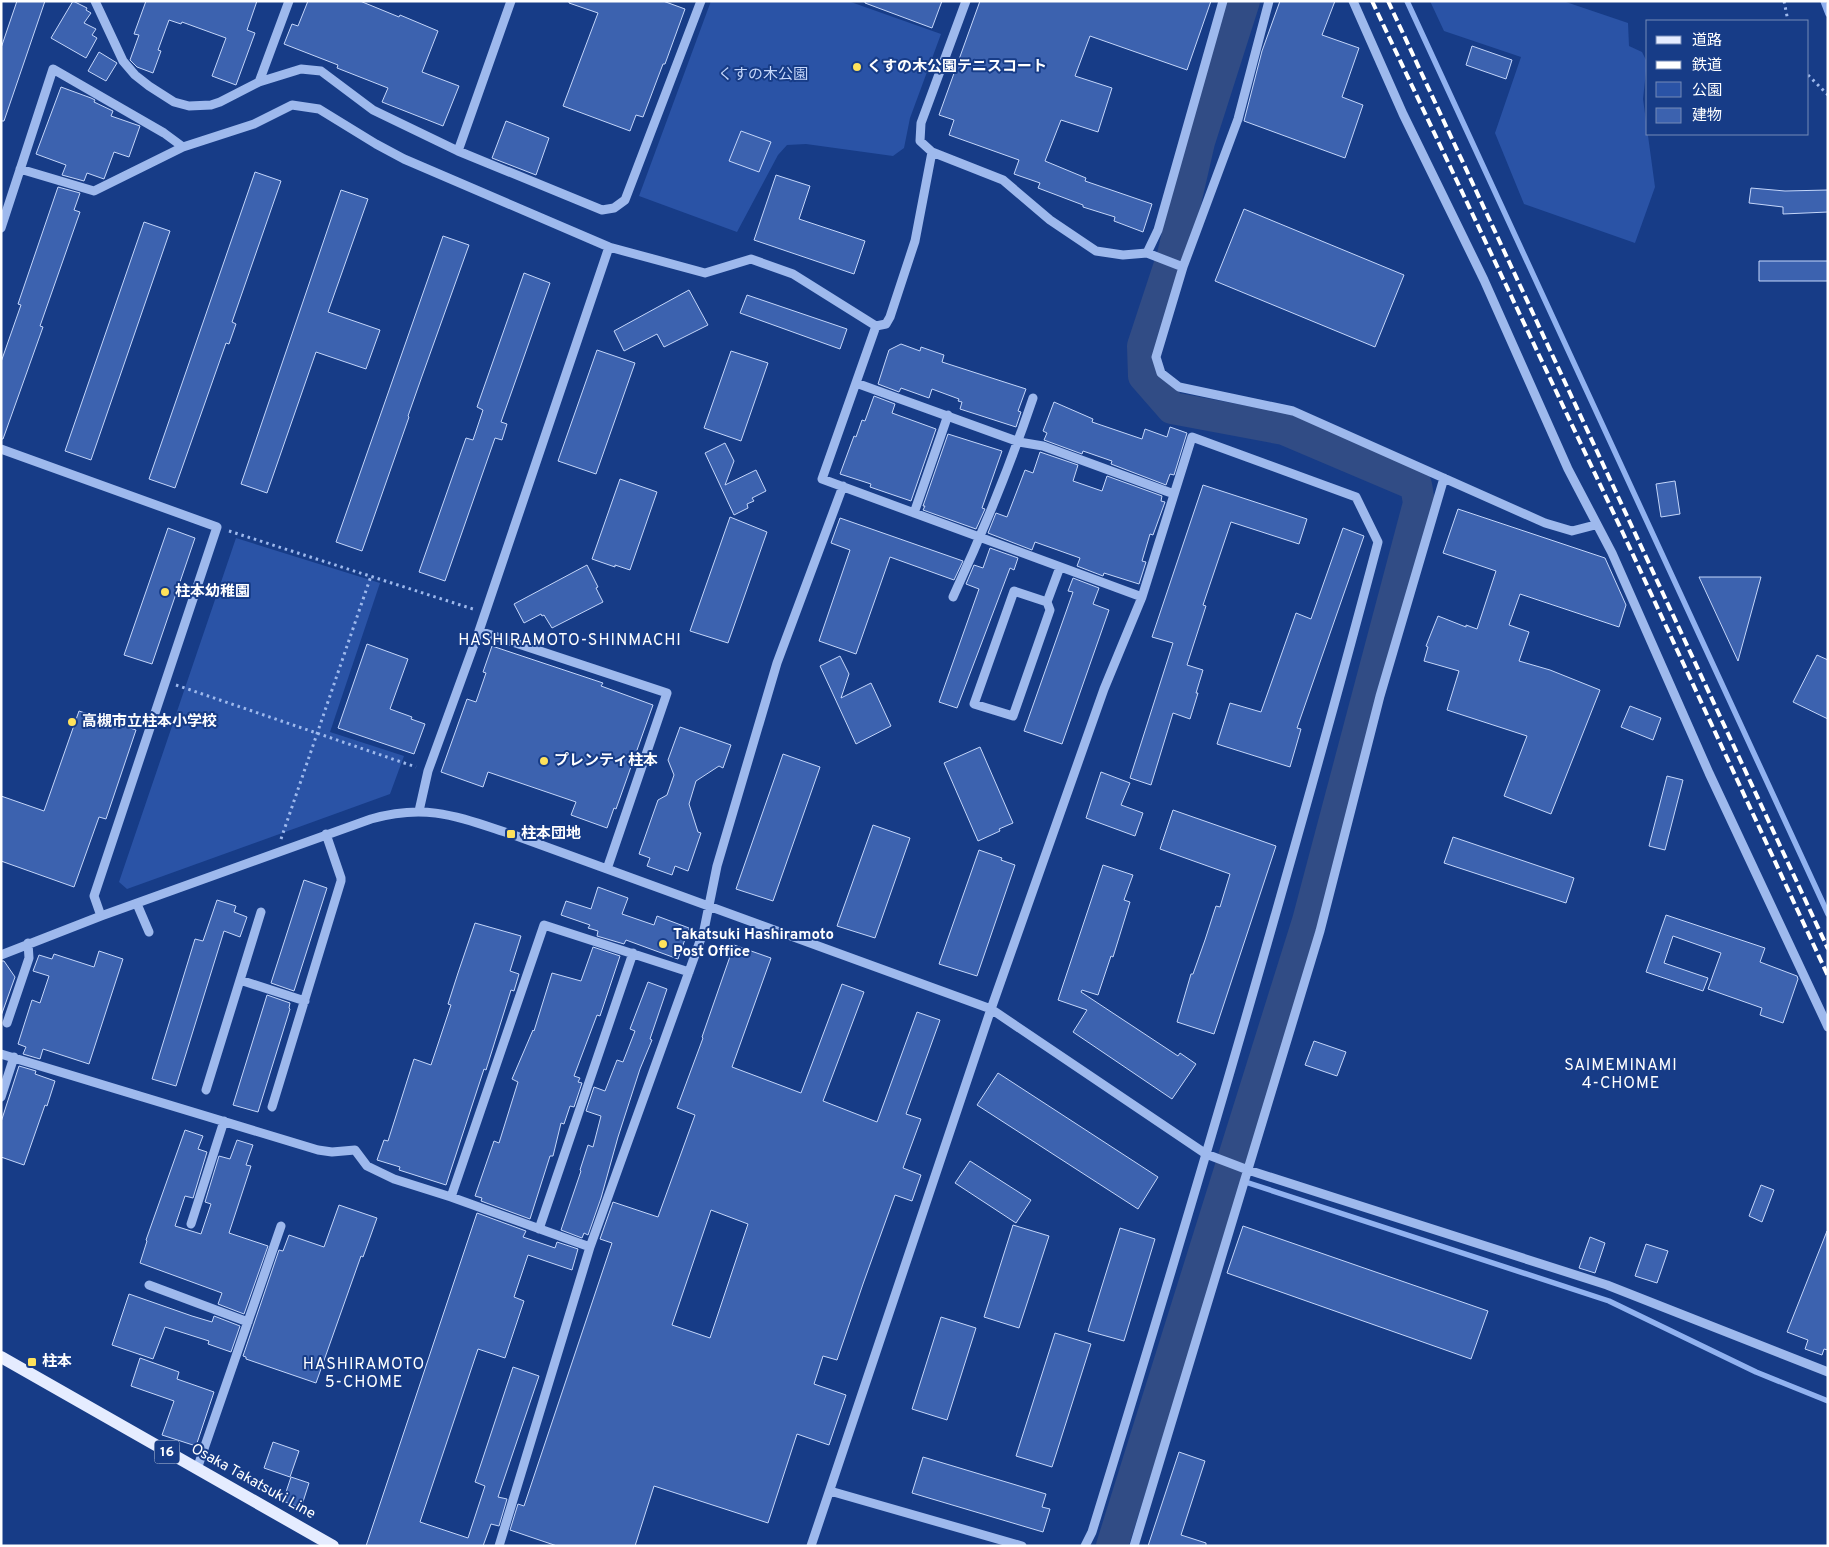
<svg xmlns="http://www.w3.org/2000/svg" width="1829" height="1547" font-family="Overpass,'Noto Sans JP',sans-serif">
  <rect width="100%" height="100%" fill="#173c87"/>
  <path fill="#2a53a6" d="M711,1h137l93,33 -31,84 -6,30 -11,8 -87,-12 -19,1 -9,10 -41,77 -98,-36z
    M1430,1h133l65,22 1,23 13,6 5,10 -4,37 12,88 -20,56 -111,-39 -29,-71 26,-76 -77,-26z
    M236,538l144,45 -50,149 74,24 -14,38 -263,95 -8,-7z"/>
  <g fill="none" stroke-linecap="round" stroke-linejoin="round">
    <path stroke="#91b2f0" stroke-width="5.5" d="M1407,1l421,913
      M1823,1l5,13
      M1227,1176l382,125 147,71 72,29"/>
    <path stroke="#314c85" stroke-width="32" d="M1112,1546l196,-625 111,-418 -3,-18 -132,-56 -112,-21 -28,-32 -1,-30 30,-91 26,-113 45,-141"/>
  </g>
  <path fill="#3c62af" stroke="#c4d6fa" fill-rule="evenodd" d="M17,1h28l-41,120h-3v-73z
    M73,1l14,7 -1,2 5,3 -7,10 12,6 -4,6 5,3 -11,20 -35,-20z
    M146,1h111l-10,29 8,3 -19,52 -24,-9 14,-38 -44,-16 -1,2 -12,-4 -11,30 3,1 -8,22 -16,-6 -7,-7 9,-25 -5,-1z
    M308,1h52l39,16 1,-2 38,16 -16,41 37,14 -16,40 -61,-24 6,-14 -51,-20 1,-3 -54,-21 8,-20 6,2z
    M569,1h94l22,8 -20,55h-2l-20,53 -7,-2 -6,16 -67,-25 35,-93 -29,-10z
    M865,1h77l-10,27 -67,-25z
    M980,1h231l-24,69 -97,-34 -15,40 37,12 -14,44 -37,-12 -16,41 41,17 -1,3 67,23 -9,28 -29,-11 1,-4 -32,-10v-2l-45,-17 2,-5 -26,-9 5,-14 -70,-25 5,-15 -15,-5z
    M1280,1h55l-13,34 37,13 -17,49 21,8 -18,53 -101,-37 18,-70z
    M1472,46l40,14 -6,19 -40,-14z
    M99,52l18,11 -11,18 -18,-10z
    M61,87l30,11 4,2 -1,2 19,9 -2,5 29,10 -11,31 -15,-5 -10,27 -17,-6 -3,8 -22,-6 4,-10 -30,-11z
    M506,121l43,17 -13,37 -44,-17z
    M741,131l30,11 -12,30 -30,-11z
    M255,172l26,9 -49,141 4,2 -7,20 -3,-1 -51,145 -26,-9z
    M776,175l34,11 -11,33 66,22 -11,33 -100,-34z
    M58,187l22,6 -6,17 6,2 -40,114 3,1 -40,112h-2v-77l20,-57 -3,-1z
    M1751,188l34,3 43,-1v22l-45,2v-7l-34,-4z
    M341,190l27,9 -40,113 52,18 -14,39 -50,-17 -49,141 -26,-9z
    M1244,209l160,66 -29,72 -160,-66z
    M144,222l26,9 -79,229 -26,-9z
    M443,236l26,9 -48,134 -13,37 1,1 -47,134 -26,-9z
    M1759,261h69v20h-69z
    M524,273l26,10 -49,139 6,2 -5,16 -7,-2 -50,143 -26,-9 47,-134 7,2 10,-30 -6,-3z
    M689,290l19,35 -44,22 -7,-13 -33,17 -10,-20z
    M747,295l100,34 -7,20 -100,-36z
    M901,344l19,7 1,-4 23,8 -2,7 84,27 -8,22 3,1 -5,15 -56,-18 2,-7 -4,-1 1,-2 -27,-10 -3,9 -28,-10 -2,4 -21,-8 11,-34z
    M597,350l38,13 -39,111 -38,-13z
    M731,351l37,12 -27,78 -37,-13z
    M874,396l21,8 -3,9 44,16 -25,72 -41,-14 1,-3 -31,-10 14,-38 2,1 6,-17 3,1z
    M1054,402l39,17 -1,3 50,17 3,-10 22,8 3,-10 17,6 -13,42 -4,-1 -4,11 -55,-21 1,-3 -29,-10 -1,3 -38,-14 3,-7 -4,-2z
    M948,434l54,17 -20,57 3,1 -9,20 -53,-19 2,-4h-2z
    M725,443l9,18 -9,24 31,-15 10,21 -14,7 2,3 -7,3 1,4 -14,7 -29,-62z
    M1040,452l38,13 -5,16 29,10 5,-15 55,20 -1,5 4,1 -12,33 -3,-1 -8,27 4,1 -7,22 -35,-11 -1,3 -26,-10 3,-8 -45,-16 -3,8 -44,-17 8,-20 11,4 18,-47 8,3z
    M620,479l37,13 -27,78 -15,-5v2l-23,-8z
    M1675,481l5,33 -19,3 -5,-33z
    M1203,485l104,34 -8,25 -68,-22 -28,83 3,1 -19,59 16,5 -7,23h2l-8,26 -17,-6 -22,72 -21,-7 43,-135 -21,-6z
    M1458,509l147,49 21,47 -7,22 -99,-33 -11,31 20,7 -10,29 31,9 50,20 -49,124 -47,-18 23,-60 -80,-26 12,-39 -35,-10 4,-14 -2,-1 12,-30 28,11v-2l11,4 19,-58 -53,-18z
    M730,517l37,15 -39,111 -38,-12z
    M840,518l123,43 -9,19 -64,-23 -34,97 -37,-13 31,-91 -19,-7z
    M168,528l27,10 -43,126 -28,-9z
    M1343,528l21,8 -67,192 4,1 -11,38 -73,-23 13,-41 31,9 35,-99 15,6z
    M990,548l28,10 -4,12 -4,-2 -53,140 -18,-6 40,-113 -13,-5 8,-19 9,3z
    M587,565l11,22 -2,1 7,14 -51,26 -8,-13 -2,1 -1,-2 -17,9 -10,-19z
    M1699,577h62l-23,84z
    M1073,578l26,10 -6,16 16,6 -47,134 -38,-13 49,-139 -5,-1z
    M367,644l41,15 -18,50 22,8 -1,2 14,5 -11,30 -76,-26z
    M492,646l111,37 -2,3 52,19 -37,104 -2,-1 -7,20 -36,-13 5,-13 -88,-30 -5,15 -42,-15 26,-73 9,3 10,-29 -3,-1z
    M1817,655l11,5v59l-35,-17z
    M840,656l9,18 -8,24 30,-15 20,43 -35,18 -36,-78z
    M1630,706l31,12 -8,22 -32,-13z
    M79,711l57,19 -30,89 -7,-2 -25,70 -73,-26v-65l43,15z
    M680,727l51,18 -8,23 -4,-2 -23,15 -7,23 9,28 3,1 -13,38 -13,-5 -3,9 -25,-9 3,-8 -11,-4 19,-54 9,-5 7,-20 -6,-15z
    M980,747l33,76 -14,6 1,2 -22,10 -34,-78z
    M783,754l37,13 -47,134 -37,-12z
    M1101,772l29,11 -9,22 22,8 -8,23 -49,-18z
    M1667,776l16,4 -18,70 -16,-4z
    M1173,810l103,36 -62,188 -37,-12 14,-48h2l12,-34 11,-34 4,1 10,-33 -70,-25z
    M873,825l37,13 -35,100 -38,-12z
    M1453,837l121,41 -8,25 -122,-40z
    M979,850l23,8 -1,2 14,5 -38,111 -38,-12z
    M1103,865l30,10 -9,25 6,2 -17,55 -2,-1 -13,39 -16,-5 -1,2 97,64 2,-3 16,11 -24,35 -99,-67 14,-22 -29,-10z
    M304,880l23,8 -33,103 -23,-8z
    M598,887l30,11 -6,16 32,11 3,-9 32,12 -11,31 -52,-19 -2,4 -27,-8 1,-5 -10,-3 2,-3 -29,-10 5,-14 25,8z
    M217,900l19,6 -2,6 13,5 -7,20 -16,-6 -48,155 -24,-7 43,-140 8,2z
    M1666,915l99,33 -5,14 37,14 1,3 -15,44 -23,-8 2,-7 -54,-19 13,-36 -48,-17 -9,27 44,15 -5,13 -57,-19z
    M475,923l46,13 -11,35 9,3 -5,17 -3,-1 -25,80 -2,-1 -38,116 -47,-15 1,-3 -23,-7 7,-20 4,1 26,-82 17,6 20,-60 -3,-1 10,-31z
    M734,945l37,13 -39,109 69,26 41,-109 22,8 -41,109 54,21 40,-110 23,8 -34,94 15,5 -18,49 18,7 -9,26 -17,-6 -32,89 -26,76 -14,-4 -9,28 32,11 -17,50 -32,-11 -29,89 -114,-37 -19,60h-78l-47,-16 8,-26 6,2 88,-263 -12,-4 13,-37 45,15 37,-102 -18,-7 26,-70 -1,-1zM711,1210l37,14 -38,114 -38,-13z
    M593,947l27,9 -20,60 -3,-1 -23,61 6,2 -2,4 4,1 -8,24 -4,-1 -6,18 -3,-1 -8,33h-3l-20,63 -49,-18 1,-3 -7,-2 19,-55 5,2 19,-61 -6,-3 21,-49 1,1 18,-58 29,8z
    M99,951l24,8 -34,105 -46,-15 -3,10 -17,-5 3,-7 -8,-3 14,-44 8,3 9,-27 -16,-5 6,-16 13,4 2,-5 40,13z
    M1,961h3l11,16 -14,39z
    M648,982l19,7 -17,50 2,1 -12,29 -22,68 -17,61 -13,37 -4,-2 -2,5 -21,-8 20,-59 -1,-1 8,-25 5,2 8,-31 -15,-5 8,-24 11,4 12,-31 6,2 12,-31 -5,-2z
    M267,995l23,8 -1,5 1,1 -32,103 -25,-7z
    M1314,1041l32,11 -9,24 -32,-11z
    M19,1066l17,5 -1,3 20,7 -8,25 -2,-1 -21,60 -23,-8v-35z
    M998,1073l160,104 -20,32 -161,-104z
    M185,1130l18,6 -5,13 9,3 -14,46 -8,-2 -10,30 26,8 10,-30 -6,-2 14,-46 11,3 7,-19 16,5 -7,20 5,1 -22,67 39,13 -24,68 -26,-10 4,-11 -82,-30 7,-22 -1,-1z
    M970,1161l61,39 -15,23 -61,-40z
    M1761,1185l13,5 -12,32 -13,-6z
    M339,1205l38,13 -14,39 -2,-1 -45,127 -70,-24v-2l-3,-1 36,-106 4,1 6,-16 35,12z
    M477,1213l49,18 -3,6 32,11 2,-6 21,7 -6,21 -44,-15 -14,42 10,4 -19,57 -27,-9 -58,173 48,16 17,-52 -10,-4 38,-115 26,9 -41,121 9,2 -8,27 -8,-2 -8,22h-117z
    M1013,1225l36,11 -30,92 -35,-11z
    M1243,1226l245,85 -17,48 -244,-86z
    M1120,1228l35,11 -31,102 -36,-10z
    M1827,1231l1,119 -4,-1 -2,6 -17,-6 3,-9 -21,-8z
    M1590,1237l15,6 -10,30 -16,-5z
    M1646,1244l22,7 -11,32 -22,-7z
    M129,1294l63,22 20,6 2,-6 26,10 -9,26 -23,-8 1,-3 -44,-14 -12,32 -41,-14z
    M941,1317l35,11 -29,92 -35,-11z
    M1055,1333l36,11 -39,123 -36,-11z
    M140,1358l39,14 -2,7 37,13 -18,54 -34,-11 12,-34 -43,-15z
    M273,1442l26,9 -9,26 -26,-9z
    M1179,1452l26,9 -24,74 25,8v3h-58z
    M923,1457l123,37 -4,13 8,2 -7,23 -131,-39z
    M291,1477l18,6 -8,25 -18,-7z"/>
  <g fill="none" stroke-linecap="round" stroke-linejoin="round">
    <path stroke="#9eb9ed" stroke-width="3" stroke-dasharray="2.5 4" stroke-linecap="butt" d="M1784,1l4,20
      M1808,75l20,20
      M229,531l244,78
      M176,685l240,82
      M281,839l90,-263"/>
    <path stroke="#9eb9ed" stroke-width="9" d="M95,1l28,60 12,14 14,11 25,16 15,4 22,-1 9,-3 39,-20 42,-13 20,2 52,39 85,41 144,59 12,-2 11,-8 76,-199
      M966,1l-45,122 -1,18 12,11 71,28 47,40 46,31 27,4 24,-2 11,-23 65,-229
      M1269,1l-31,118 -55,148 -27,90 5,16 18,14 114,24 252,112 27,8 23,-6
      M1353,1l50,113 81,166 84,189 44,84 97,220 119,254
      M259,82l30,-81
      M458,151l53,-150
      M20,169l74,22 89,-44 71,-23 38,-19 27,4 57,35 28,15 205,88 96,26 46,-14 42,15 83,52 10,-2 4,-7 25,-76 17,-89
      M1,228l52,-159 111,64 19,14
      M1147,253l36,14
      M876,326l-54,153 320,118
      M856,383l163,59 24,4 131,48
      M1,449l216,78 -123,369 7,20
      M914,513l34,-98
      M953,597c30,-65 57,-131 80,-199
      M1047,602l3,8 -37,106 -39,-12 40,-113 33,11 13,-35
      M479,631l188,62 -60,176
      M419,811l9,-40 51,-140 130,-384
      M137,904l12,28
      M1,955l100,-39 270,-97c57,-16 87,-2 140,15l480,175 215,145 42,16 359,115 221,87
      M240,980l65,21
      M7,1023l22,-65 -1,-15
      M1,1054l317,96 14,2 23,-2 12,16 27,13 57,18 139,50
      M206,1090l55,-178
      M1,1097l13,-40
      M272,1107l69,-226v-3l-15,-44
      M451,1197l93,-272 145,47
      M191,1224l33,-103
      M539,1229l94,-276
      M149,1285l99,37
      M197,1469l84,-243
      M830,1491l192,55
      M499,1546l91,-299 114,-317 13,-64 60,-203 66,-177
      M811,1546l180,-537 113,-320 38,-92 50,-160 164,60 22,45c-88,332 -185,662 -286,990l-7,14
      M1134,1546l186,-615 60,-235 64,-218"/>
    <path stroke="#e5ecff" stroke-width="12" d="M1,1357l332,189"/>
    <path stroke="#fff" stroke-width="4" stroke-dasharray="9 4" stroke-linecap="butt" d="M1372,1l250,530 206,445
      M1388,1l440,948"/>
  </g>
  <g fill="#ffe25b" stroke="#173c87" stroke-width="2">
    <circle cx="857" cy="67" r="5"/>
    <circle cx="165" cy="592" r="5"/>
    <circle cx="72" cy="722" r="5"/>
    <circle cx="544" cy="761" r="5"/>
    <rect x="506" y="829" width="10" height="10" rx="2.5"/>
    <circle cx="663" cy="944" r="5"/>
    <rect x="27" y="1357" width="10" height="10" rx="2.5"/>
  </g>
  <g text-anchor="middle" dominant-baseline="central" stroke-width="4" stroke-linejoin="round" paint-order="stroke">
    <rect fill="#173c87" stroke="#b9c4db" stroke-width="1" x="154.5" y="1440.5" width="25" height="23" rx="4"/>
    <g font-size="14" font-weight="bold" fill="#fff">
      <text x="167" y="1452">16</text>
    </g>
    <g font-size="15" font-weight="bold" fill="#fff" stroke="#173c87" text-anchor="start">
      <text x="867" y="67">くすの木公園テニスコート</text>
      <text x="175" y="592">柱本幼稚園</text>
      <text x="82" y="722">高槻市立柱本小学校</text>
      <text x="554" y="761">プレンティ柱本</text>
      <text x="521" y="834">柱本団地</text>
      <text x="673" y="935">Takatsuki Hashiramoto<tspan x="673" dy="17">Post Office</tspan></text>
      <text x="42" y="1362">柱本</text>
    </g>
    <g font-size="15" fill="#c4d6fa" stroke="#173c87">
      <text x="763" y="75">くすの木公園</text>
    </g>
    <g font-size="15" fill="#fff" stroke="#173c87">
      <text transform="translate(253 1482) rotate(29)">Osaka Takatsuki Line</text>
    </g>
    <g font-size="16" letter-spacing="1" fill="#fff" stroke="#173c87">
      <text x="570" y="641">HASHIRAMOTO-SHINMACHI</text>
      <text x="1621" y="1066">SAIMEMINAMI<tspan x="1621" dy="18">4-CHOME</tspan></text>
      <text x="364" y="1365">HASHIRAMOTO<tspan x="364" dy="18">5-CHOME</tspan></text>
    </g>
  </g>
  <rect width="1829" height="1547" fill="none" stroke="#ffffff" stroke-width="5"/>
  <rect x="1646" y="20" width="162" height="115" fill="#173c87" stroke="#748ab7"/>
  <rect x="1656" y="36" width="25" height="8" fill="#e5ecff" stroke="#748ab7"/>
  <text x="1692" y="45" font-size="15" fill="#ffffff">道路</text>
  <rect x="1656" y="61" width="25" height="8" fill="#ffffff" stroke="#748ab7"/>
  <text x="1692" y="70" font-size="15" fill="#ffffff">鉄道</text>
  <rect x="1656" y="82" width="25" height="15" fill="#2a53a6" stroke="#748ab7"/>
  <text x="1692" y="95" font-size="15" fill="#ffffff">公園</text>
  <rect x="1656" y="108" width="25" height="15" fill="#3c62af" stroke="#748ab7"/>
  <text x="1692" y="120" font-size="15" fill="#ffffff">建物</text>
</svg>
